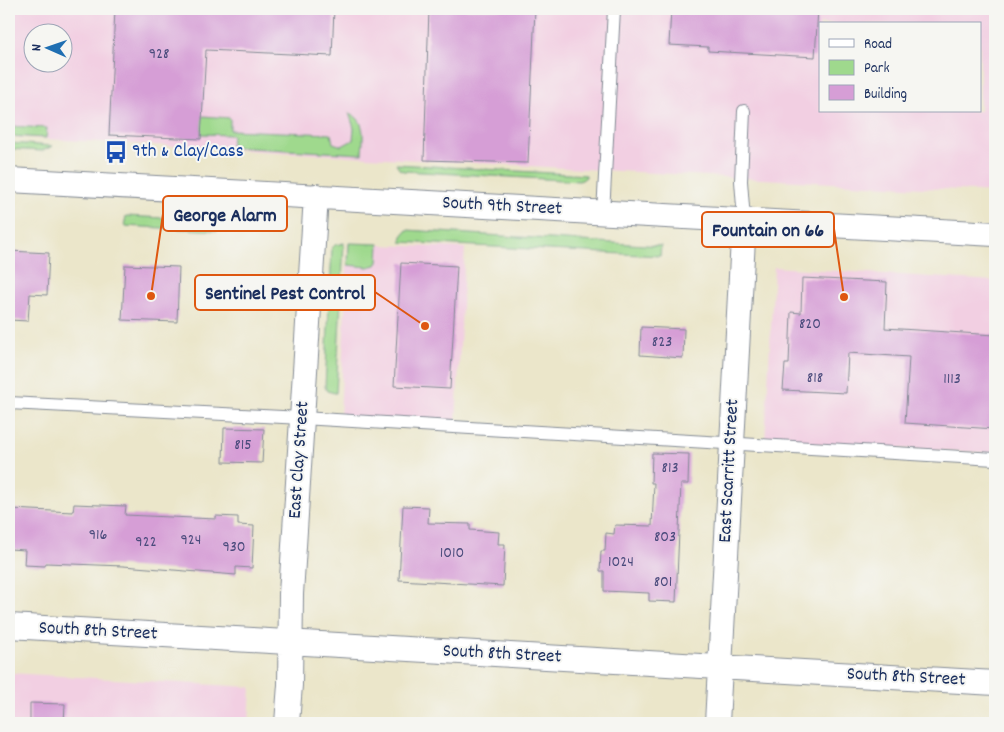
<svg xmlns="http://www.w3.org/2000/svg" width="1004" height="732" font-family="Dekko,sans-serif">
  <rect width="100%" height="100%" fill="#f6f6f2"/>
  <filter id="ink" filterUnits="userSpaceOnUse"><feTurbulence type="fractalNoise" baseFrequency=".02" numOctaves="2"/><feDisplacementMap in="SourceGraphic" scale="10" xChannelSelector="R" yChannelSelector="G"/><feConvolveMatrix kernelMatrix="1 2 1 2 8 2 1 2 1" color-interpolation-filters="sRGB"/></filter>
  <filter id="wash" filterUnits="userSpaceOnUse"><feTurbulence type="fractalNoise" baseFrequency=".0096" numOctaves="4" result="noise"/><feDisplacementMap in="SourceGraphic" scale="20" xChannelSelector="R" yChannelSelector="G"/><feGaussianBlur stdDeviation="1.12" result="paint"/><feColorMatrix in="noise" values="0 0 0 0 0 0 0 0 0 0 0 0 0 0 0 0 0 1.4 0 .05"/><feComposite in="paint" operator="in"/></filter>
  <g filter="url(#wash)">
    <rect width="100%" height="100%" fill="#ebe6ca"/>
    <path fill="#f2cfe2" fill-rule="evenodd" d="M9,9h986v183l-986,-55zM820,24h160v87h-160zM32,32h30v30h-30z
      M348,244l117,4 -9,176 -116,-7z
      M774,267l221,14v172l-230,-11z
      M9,673l242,14 -2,36h-240z"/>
    <path fill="#9fd98d" stroke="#5d8476" d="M349,113c18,7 14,25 13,41l-131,-7 1,-12 -31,-1 1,-18 28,2v12l101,4 2,9 9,3 11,-6 1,-12z
      M9,126l38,2 -1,10 -37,-2z
      M9,143l44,3 -11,5 -33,-2z
      M396,164l190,11v2l-4,3 -3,1 -176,-10 -4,-2z
      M126,216l93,5 -1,10 -94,-5z
      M407,230l254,16 -1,10 -259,-14 1,-6z
      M344,243l-8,150h-1l-8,-2 -2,-4 7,-139 3,-3z
      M349,243l30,1 -1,18 -2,3 -8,2 -20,-2z"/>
    <g id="blocks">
      <path fill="#d69ed6" d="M115,9h219l-2,47 -126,-6 -5,89 -92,-4z
        M429,9h106l-7,154 -104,-3z
        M671,9h147l-3,48 -107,-6v-4l-39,-2z
        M9,251l40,2 -2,42 -17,-1 -2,27 -19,-1z
        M401,263l56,3 -7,123 -56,-3z
        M125,265l54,2 -2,55 -55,-2z
        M802,278l85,4 -2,46 110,7v94l-90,-6 4,-66 -61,-4 -2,40 -63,-3 2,-26h4l2,-52 10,1z
        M641,327l43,2 -1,29 -43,-3z
        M224,428l40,1 -2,34 -39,-1z
        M652,453l37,1 -1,30h-7l-5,118 -27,-1v-8l-45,-2v-20h-4l1,-20h4l1,-18 8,1 1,-9 37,1 2,-43h-3z
        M74,504l52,2 -1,9 91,4v-3l22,1v8l16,1 -2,42 -16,-1v8l-113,-9 -77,-3 -1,3 -21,-1 1,-15 -16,-1 2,-40 62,3z
        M403,506l26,1 -1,16 42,1v6l29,2 -1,12h7l-2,42 -104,-6z
        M30,703l35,1 -1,19h-34z"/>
    </g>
  </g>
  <g filter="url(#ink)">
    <use href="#blocks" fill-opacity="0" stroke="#838a94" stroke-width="1"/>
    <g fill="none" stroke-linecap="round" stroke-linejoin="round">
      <defs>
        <path id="service" d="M603,213l11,-204
          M744,220l-3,-39 3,-70
          M9,403l293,15 693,41"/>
        <path id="minor" d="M9,180l986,54
          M9,626l986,57
          M287,723l3,-38 1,-91 25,-398
          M717,723l27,-503"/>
      </defs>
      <use href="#service" stroke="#838a94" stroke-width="14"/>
      <use href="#minor" stroke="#838a94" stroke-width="26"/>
      <use href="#service" stroke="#fff" stroke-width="12"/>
      <use href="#minor" stroke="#fff" stroke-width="24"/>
    </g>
  </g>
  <defs>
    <symbol id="bus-bare" viewBox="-9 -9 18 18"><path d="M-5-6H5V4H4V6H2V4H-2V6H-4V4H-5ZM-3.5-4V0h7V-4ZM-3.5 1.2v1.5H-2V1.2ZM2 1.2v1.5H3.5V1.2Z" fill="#1a4fb4" stroke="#f6f6f2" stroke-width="2.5" paint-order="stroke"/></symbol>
  </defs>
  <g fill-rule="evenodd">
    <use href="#bus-bare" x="100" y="136" width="32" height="32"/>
  </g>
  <g text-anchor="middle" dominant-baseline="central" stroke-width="4" stroke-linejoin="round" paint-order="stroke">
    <g font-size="16" fill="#4a4b7c">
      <text x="159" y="54">928</text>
      <text x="810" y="324">820</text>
      <text x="662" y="342">823</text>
      <text x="815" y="378">818</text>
      <text x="952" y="379">1113</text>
      <text x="243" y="445">815</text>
      <text x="670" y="468">813</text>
      <text x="98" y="535">916</text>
      <text x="665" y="537">803</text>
      <text x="191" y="540">924</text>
      <text x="146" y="542">922</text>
      <text x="234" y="547">930</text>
      <text x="452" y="553">1010</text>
      <text x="621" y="562">1024</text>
      <text x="663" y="582">801</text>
    </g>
    <g font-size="19" fill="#164399" stroke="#f6f6f2" text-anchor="start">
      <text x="132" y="152">9th &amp; Clay/Cass</text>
    </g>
    <g font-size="19" fill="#1b2f5e" stroke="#f6f6f2">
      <text transform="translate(502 207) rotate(3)">South 9th Street</text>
      <text transform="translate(300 460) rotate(-86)">East Clay Street</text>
      <text transform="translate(730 471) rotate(-87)">East Scarritt Street</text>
      <text transform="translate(98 632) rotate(3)">South 8th Street</text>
      <text transform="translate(502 655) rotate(3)">South 8th Street</text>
      <text transform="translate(906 678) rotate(3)">South 8th Street</text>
    </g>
  </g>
  <path fill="none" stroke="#de5710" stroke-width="2" d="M151 296L163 214M844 297L834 229M425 326L375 292"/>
  <g fill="#de5710" stroke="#f6f6f2" stroke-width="2">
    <circle cx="151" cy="296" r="5"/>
    <circle cx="844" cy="297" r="5"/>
    <circle cx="425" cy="326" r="5"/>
  </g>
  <g fill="#f6f6f2" stroke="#de5710" stroke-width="2">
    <rect x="163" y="196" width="124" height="35" rx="5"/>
    <rect x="702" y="212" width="132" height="35" rx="5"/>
    <rect x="195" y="275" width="180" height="35" rx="5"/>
  </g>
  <g font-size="20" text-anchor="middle" font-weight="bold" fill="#1b2f5e">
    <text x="225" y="221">George Alarm</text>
    <text x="768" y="236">Fountain on 66</text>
    <text x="285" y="299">Sentinel Pest Control</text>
  </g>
  <rect width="1004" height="732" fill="none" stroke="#f6f6f2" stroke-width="30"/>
  <rect x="819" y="22" width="162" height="90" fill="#f6f6f2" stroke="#9ea6b7"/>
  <rect x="829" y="39" width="25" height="8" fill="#ffffff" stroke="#9ea6b7"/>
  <text x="864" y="48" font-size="15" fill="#1b2f5e">Road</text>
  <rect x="829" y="60" width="25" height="15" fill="#9fd98d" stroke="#9ea6b7"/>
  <text x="864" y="72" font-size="15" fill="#1b2f5e">Park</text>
  <rect x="829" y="85" width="25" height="15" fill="#d69ed6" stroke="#9ea6b7"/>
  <text x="864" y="98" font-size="15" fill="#1b2f5e">Building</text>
  <g transform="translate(48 48) rotate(272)"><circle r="24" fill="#f6f6f2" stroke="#9ea6b7"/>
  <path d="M0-4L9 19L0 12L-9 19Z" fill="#1f6fb2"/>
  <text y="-8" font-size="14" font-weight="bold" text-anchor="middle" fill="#1b2f5e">N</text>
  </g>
</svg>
